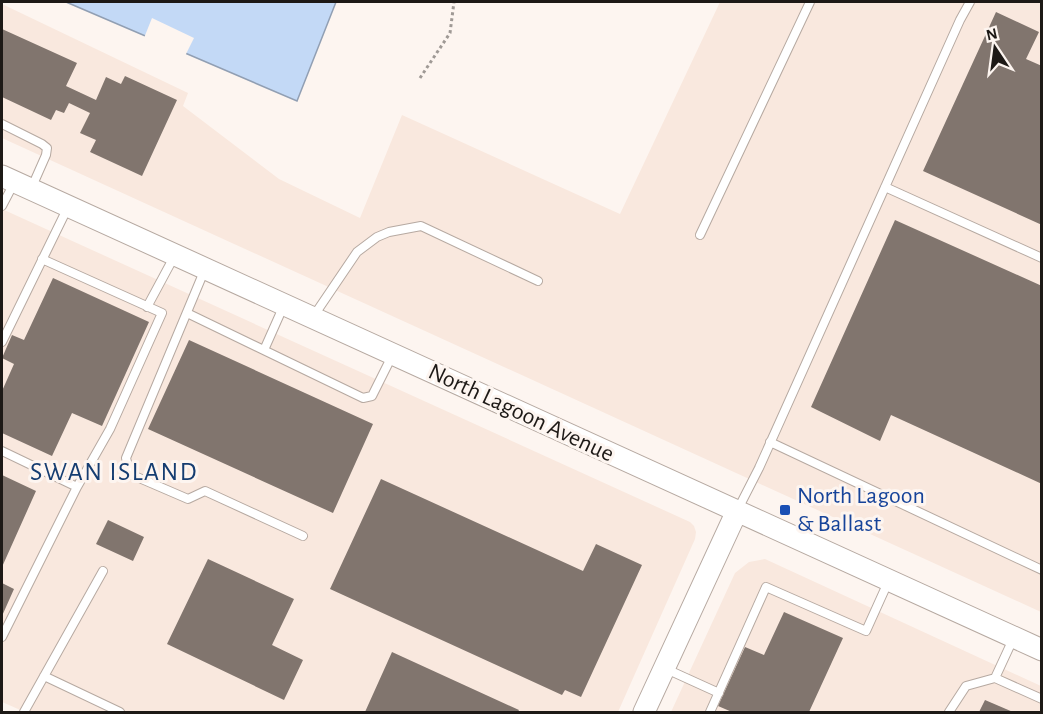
<svg xmlns="http://www.w3.org/2000/svg" width="1043" height="714" font-family="'Alegreya Sans',sans-serif">
  <rect width="100%" height="100%" fill="#fdf5f0"/>
  <path fill="#f9e8de" d="M720,2h321v610l-1039,-474v-134l186,89 -5,13 96,73 81,39 42,-103 218,99z
    M2,209l688,313 4,4 2,6 -1,7 -77,173h-593l-23,-10z
    M765,559l276,127v26h-370l64,-139 14,-11z"/>
  <path fill="#c3d9f6" stroke="#919fb3" stroke-width="1.5" d="M66,2h270l-39,99z"/>
  <path fill="#fdf5f0" d="M152,18l42,20 -9,18 -41,-18z"/>
  <path fill="#81756e" d="M996,12l43,20 -13,27 16,7v159l-119,-54z
    M2,29l75,34 -11,23 30,14 10,-23 15,7 4,-8 52,24 -35,76 -52,-24 6,-12 -16,-7 10,-20 -21,-10 -5,10 -8,-3 -5,10 -49,-23z
    M895,220l147,66v198l-151,-69 -11,26 -69,-34z
    M53,278l96,44 -47,104 -30,-13 -20,43 -50,-23v-42l12,-27 -12,-6 10,-23 12,5z
    M189,340l184,84 -40,89 -185,-84z
    M2,475l34,16 -34,76z
    M381,479l202,92 13,-27 46,21 -61,132 -16,-7 -3,5 -232,-106z
    M108,520l36,17 -11,24 -37,-17z
    M208,559l86,40 -22,46 31,15 -19,40 -117,-56z
    M2,583l12,6 -12,27z
    M784,612l59,26 -34,74h-77l-14,-6 27,-59 19,8z
    M392,652l127,58 -1,2h-153z
    M985,700l28,12h-34z"/>
  <g fill="none" stroke-linecap="round" stroke-linejoin="round">
    <defs>
      <path id="service" d="M2,124l40,20 5,4 -1,7 -15,34
        M885,187l157,71
        M2,206l12,-23
        M700,235l110,-233
        M205,269l-79,189 4,16 58,25 17,-8 98,45
        M147,307l28,-52
        M187,313l176,85 9,-2 21,-42
        M313,317l44,-65 20,-15 12,-5 32,-6 117,55
        M2,342l66,-135
        M264,350l20,-45
        M770,442l272,128
        M2,451l75,36
        M737,511l22,-43 201,-448 10,-18
        M2,637l75,-150 33,-58 52,-116 -120,-54
        M664,668l55,25
        M44,676l76,36
        M995,678l19,-41
        M24,712l79,-141
        M710,712l56,-125 100,44 23,-51
        M949,712l17,-26 29,-8 47,21"/>
      <path id="tertiary" d="M2,176l1040,474
        M644,712l93,-201"/>
    </defs>
    <use href="#service" stroke="#b6a9a1" stroke-width="10"/>
    <use href="#tertiary" stroke="#b6a9a1" stroke-width="23"/>
    <path stroke="#9f9995" stroke-width="3" stroke-dasharray="3 3" stroke-linecap="butt" d="M420,78l30,-45 4,-31"/>
    <use href="#service" stroke="#fff" stroke-width="8"/>
    <use href="#tertiary" stroke="#fff" stroke-width="21"/>
  </g>
  <rect fill="#1a4fb4" stroke="#fdf5f0" stroke-width="2" x="779" y="504" width="12" height="12" rx="3"/>
  <g text-anchor="middle" dominant-baseline="central" stroke-width="6" stroke-linejoin="round" paint-order="stroke">
    <g font-size="24" fill="#1d1916" stroke="#fdf5f0">
      <text transform="translate(521 413) rotate(25)">North Lagoon Avenue</text>
    </g>
    <g font-size="24" fill="#164399" stroke="#fdf5f0" text-anchor="start">
      <text x="797" y="496">North Lagoon<tspan x="797" dy="28">&amp; Ballast</tspan></text>
    </g>
    <g font-size="26" letter-spacing="1.5" fill="#153d71" stroke="#fdf5f0">
      <text x="114" y="472">SWAN ISLAND</text>
    </g>
  </g>
  <rect width="1043" height="714" fill="none" stroke="#1d1916" stroke-width="6"/>
  <g transform="translate(995 48) rotate(347)" stroke="#fdf5f0" stroke-width="4.5" paint-order="stroke">
  <path d="M0-4.5L10 22L0 15L-10 22Z" fill="#1d1916"/>
  <text y="-9" font-size="16" font-weight="bold" text-anchor="middle" fill="#1d1916">N</text>
  </g>
</svg>
